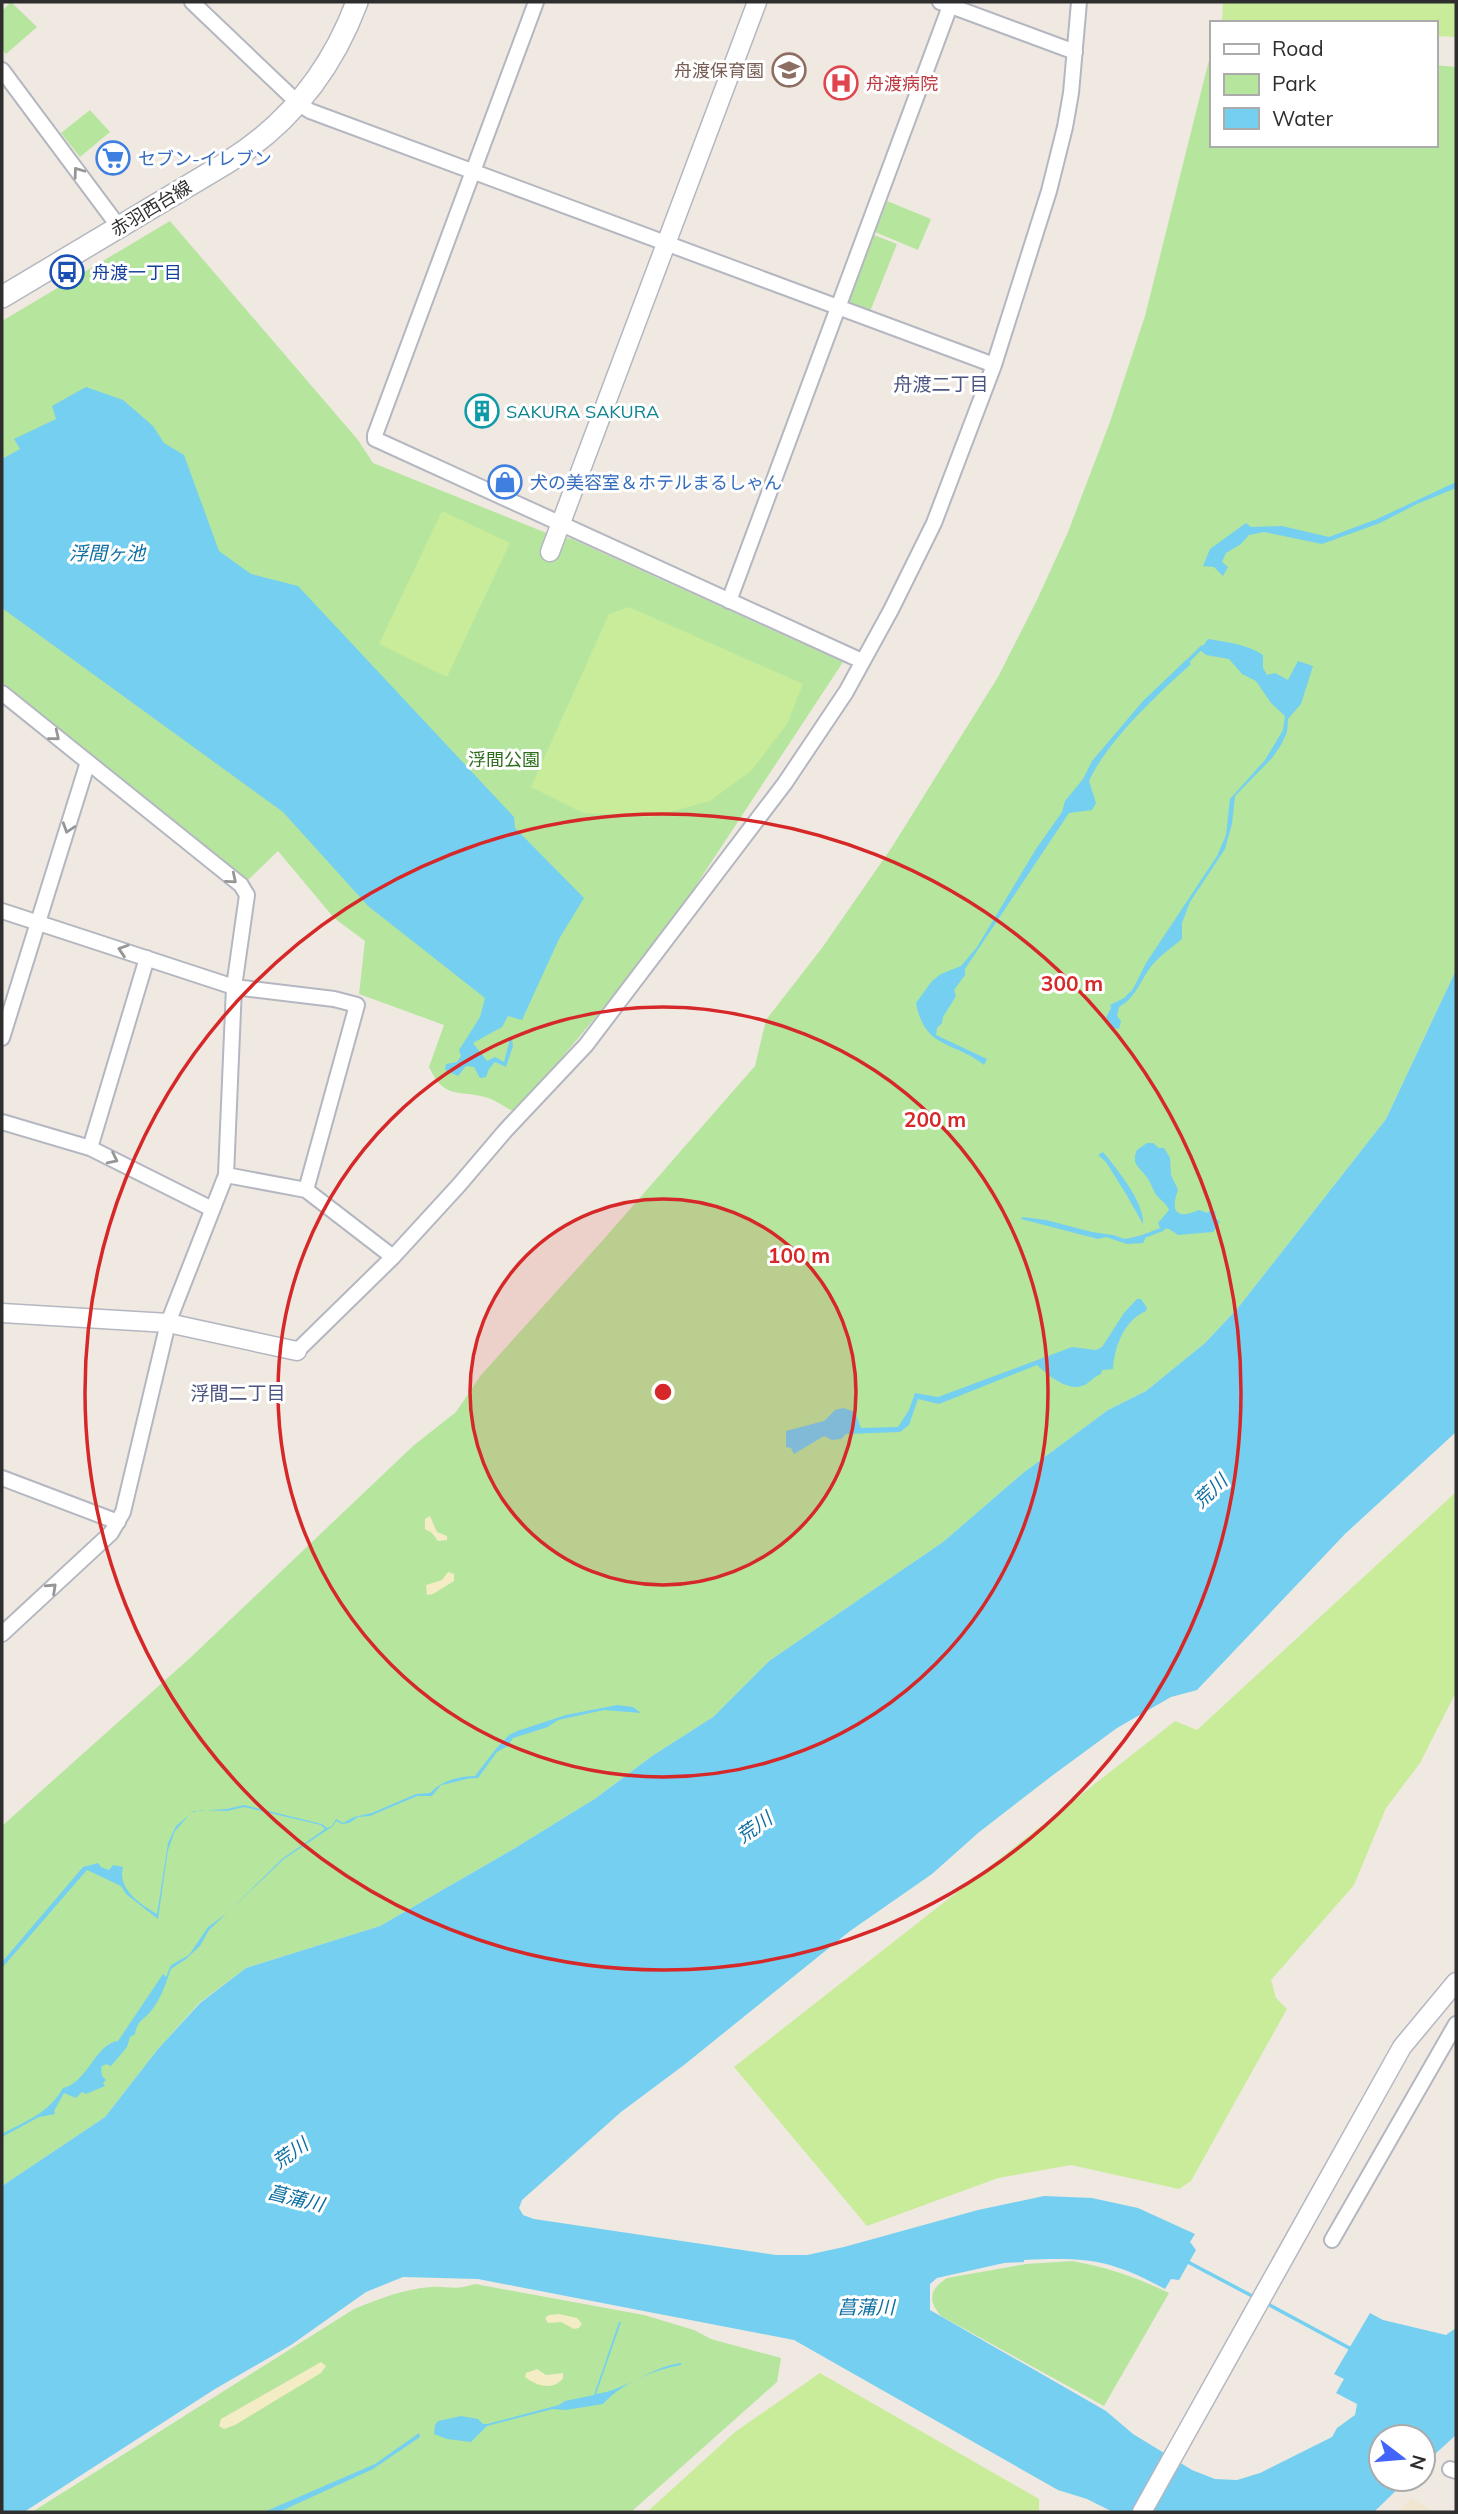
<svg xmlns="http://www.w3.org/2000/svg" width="1458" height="2514" font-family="Mulish,'Noto Sans JP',sans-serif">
  <rect width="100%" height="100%" fill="#efe9e1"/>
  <path fill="#f0e6d1" d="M1411,2498l24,14h-38z"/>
  <path fill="#b6e59e" d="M11,2l26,25 -31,27 -4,-5v-38z
    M1211,52v93h224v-80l21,2v903l-70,149 -149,190 -32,34 -59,48 -38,19 -85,63 -80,69 -174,119 -56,56 -61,39 -56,42 -81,50 -135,78 -134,42 -47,35 -41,46 -53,68 -103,69v-360l188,-168 223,-212 43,-34 25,-37 122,-135 152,-174 11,-46 56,-72 70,-101 106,-170 39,-77 31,-68 42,-110 35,-106z
    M90,110l20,22 -30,25 -19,-24z
    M887,201l44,18 -13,31 -43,-18z
    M170,221l188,219 15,23 176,71 23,5 271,123 -181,275 -146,176c-10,-5 -20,-13 -31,-16 -28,-7 -41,2 -56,-30l15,-42 -85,-31 6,-53 -31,-23 -56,-67 -31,30 -245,-199v-361z
    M874,235l23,9 -28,70 -22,-7z
    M1073,2261c36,7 63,16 96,32l-65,113 -163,-90c-14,-16 -11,-27 6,-38l79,-14z
    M475,2284l169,31 50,15 17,9 70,19 -4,24 -146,130h-599l322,-203c24,-10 50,-20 77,-22 19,-1 22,4 44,-3z"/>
  <path fill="#f3ecc5" d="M430,1516l7,16 10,4v4l-9,1 -6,-8 -7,-4v-10z
    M448,1572l6,2v7l-21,13 -6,1 -1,-10 16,-5z
    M559,2314l18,4 5,6 -3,4 -5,1 -13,-7 -13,1 -3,-5 4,-3z
    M321,2362l5,4 -5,7 -86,52 -11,4 -5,-3 2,-7z
    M537,2369l9,6 17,-2v5c-9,13 -27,8 -38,-1l1,-4z"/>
  <path fill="#c9ec9a" d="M1223,2h233v35l-21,-1v-13h-184l-29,-2z
    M442,511l68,32 -63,134 -68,-33z
    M629,607l174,77 -16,40 -35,46 -42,31 -59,16 -68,-4 -52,-26 78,-173z
    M1456,1492v200l-36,71 -34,45 -32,77 -83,95 5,18 11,11 -96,172 -12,8 -108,-24 -73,13 -131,48 -133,-159 441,-346 22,9z
    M820,2373l219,126v13h-392l88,-80z"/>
  <path fill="#75cff0" d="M86,387l37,13 30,26 11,17 20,12 35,96 32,23 47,12 216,231 1,11 69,70 -25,41 -37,81 -14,-4 -6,11 -29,16 14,18 8,-4 9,5 6,-23h2l1,7 -7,21 -11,-5 -6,7 -3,8 -6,1 -6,-11 -8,-1 -8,10 -13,-6 1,-6 11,-2 4,-6 -2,-6 21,-33 5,-19 -117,-92 -85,-94 -281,-204v-153l2,3 16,-9 -6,-10 42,-20 -4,-13z
    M1456,482v6l-39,16 -37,19 -58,21 -58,-12 -15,3 -8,9 -15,9 -4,9 6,5 -5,9 -9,-9 -11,-1 7,-17 36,-26 5,4 31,-1 47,11 48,-18z
    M1208,639c18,3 39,5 55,16v13l4,7 8,-2 13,7 10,-19 15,5 -12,38 -13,15 -1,13 -6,13 -9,13 -37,38 -3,28 -7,25 -35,53 -8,21v16c-11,9 -21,16 -29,25 -13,16 -16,33 -34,43l-2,9 4,5 -2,8 -6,-1 -7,-11 5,-9 -1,-3 14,-7 9,-9 13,-26 71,-107 9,-21 4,-36 35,-39 18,-30 2,-14 -14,-13 -15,-22 -14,-7 -13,-15 -23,-4 -6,-5z
    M1187,659l4,5c-34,31 -83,76 -102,117l7,22 -4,7 -23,3 -104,156v6l-11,15 2,6 -13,21 -1,6 -5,5 -1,7 51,24 -3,6c-31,-25 -59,-15 -68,-62l16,-22 9,-7 20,-8 16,-19 59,-98 26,-37 3,-11 18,-22 9,-18 51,-60z
    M1456,970v462l-111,102 -148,156 -26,7 -54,31 -64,47 -75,58 -46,41 -82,57 -166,134 -63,47 -99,88 -3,8 4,7 11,4 242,36h31l37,-8 134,-37 66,-14 48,2 46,10 57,26 -5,8 6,8 -17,30 -8,-1 -6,10c-55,-30 -79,-32 -141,-29v2l-20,1 -67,15 -7,6v26l176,101 27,23 59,36 23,9 22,1 23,-7 72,-36 5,-9 18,-13 2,-11 -21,-11 8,-14 -10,-5 36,-61 13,7 63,15 10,-7v107l-33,30v-28h-42v42h27l-34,33h-261l-26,-13 -29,-9 -264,-150 -316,-61 -75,-2 -37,15 -75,53 -76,44 -191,123h-22v-326l103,-69 53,-68 42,-46 46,-35 134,-42 135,-78 81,-50 56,-42 61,-39 56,-56 174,-119 80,-69 85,-63 38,-19 59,-48 32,-34 149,-190z
    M1147,1143h6l6,5h5l6,10 1,17 7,15c-9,24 1,29 21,20l9,3 2,-3 5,1 1,7 4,4 -7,10 -35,3 -9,-6 -9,-1 -2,-5 11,-13c-3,-8 -10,-10 -14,-17 -3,-5 -4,-10 -7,-14 -7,-11 -18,-14 -11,-29z
    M1103,1152c14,17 42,51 40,72l-17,-30 -20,-32 -8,-7z
    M1022,1217l24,3 46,12 21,3 12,4 18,-4 2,4 -2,4 -16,1 -21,-7 -8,2 -77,-20z
    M1137,1299h4l6,9 -1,3c-22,9 -32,37 -33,58l-11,1 -1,4c-8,3 -12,10 -19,12 -16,5 -35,-12 -45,-21l-98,39 -21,-5 -9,26 -9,7 -54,2 -5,5 -9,1 -8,-4 -30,18 -3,-6 -5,-1v-16l38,-10 11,-11 9,-2 11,4 6,16 37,-1 11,-17 6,-17 23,4 134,-50 24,3 6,-3 22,-34z
    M617,1705l16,2 8,6 -37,-3 -46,10 -10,7 -35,11 -5,8 -11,6 -19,26c-14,0 -24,5 -37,7l-9,11h-15l-47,20 -12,1 -9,6 -7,1 -6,-3 -3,5 -49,33 -75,71 -9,16 -14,13 -15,10c-5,14 -10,30 -20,42 -8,10 -13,8 -16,23l-5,3 -3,10 -16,19 -5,-2 -5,3 1,9 4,4 -3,3 2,3 -19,8 -4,-2 -6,6 -12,-5 -10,18 1,3 -16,3 -37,20v-3c24,-13 47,-21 61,-46 24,-5 33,-45 55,-47l45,-67 3,3 5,-12 18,-10 19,-28 19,-14 55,-54 43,-30 -4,-4 -77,-18 -17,4 -27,-1 -9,3 -16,18 -7,19 -10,69 -32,-25 -5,-8 -34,-16 -85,98v-6l81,-95 15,-4 3,4 8,3 4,-5 10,2c-6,22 17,37 34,47l11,-71 8,-17 18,-15 33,-2 17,-4 78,19 5,4 5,-2 4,-7 7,4 11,-6 18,-4 44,-19 14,-1c11,-12 29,-17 45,-17l20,-26 14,-15 8,-4 49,-16z
    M619,2322h2l-25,72c31,-4 54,-27 85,-31v2c-28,5 -59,18 -78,39l-37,6 -13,-1 -66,17 -16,16 -24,-3 -13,-5 1,-9 3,-4 23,-5 17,3 5,5h4l72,-19 6,-4 29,-6z
    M419,2433l1,4 -47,32 -94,43h-15l111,-48z"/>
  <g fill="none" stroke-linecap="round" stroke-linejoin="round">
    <path stroke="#75cff0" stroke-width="3.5" d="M1185,664l17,-17
      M1142,1237l21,-8
      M1186,2261l68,36
      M1264,2302l89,48"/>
    <defs>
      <path id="minor" d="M192,2l106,101 12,8 684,254
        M536,2l-161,433v4l487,222
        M940,2l135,50
        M2,70l117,157
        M729,601l221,-595
        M2,693l239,192 6,10 -13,92 -8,188 -58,148 -45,189 -12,21 -109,101
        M2,911l232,76 100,12 23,6 -51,185
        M2,1038l86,-276
        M2,1122l88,26 122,61
        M90,1148l57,-190
        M226,1175l80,15 87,67
        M297,1351l96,-94 66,-72 46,-54 81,-86 199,-262 61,-91 45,-82 43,-87 60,-158 55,-174 16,-64 6,-34 8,-91
        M2,1478l116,44
        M1332,2240l124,-216
        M1450,2469l6,2"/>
      <path id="tertiary" d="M550,552l207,-550
        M2,1313l166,10 129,28
        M1142,2512l260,-465 54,-65"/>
      <path id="secondary" d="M2,297l226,-135c61,-38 104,-93 129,-160"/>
    </defs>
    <use href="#minor" stroke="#b4b7c1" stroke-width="18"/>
    <use href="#tertiary" stroke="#b4b7c1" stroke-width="21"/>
    <use href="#secondary" stroke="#b4b7c1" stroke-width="24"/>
    <use href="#minor" stroke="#fff" stroke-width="14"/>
    <use href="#tertiary" stroke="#fff" stroke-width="18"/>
    <use href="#secondary" stroke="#fff" stroke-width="21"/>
  </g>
  <defs><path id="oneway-chevron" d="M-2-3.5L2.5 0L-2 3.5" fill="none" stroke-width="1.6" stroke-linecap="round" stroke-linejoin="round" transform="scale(1.75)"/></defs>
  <g stroke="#969696">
    <use href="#oneway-chevron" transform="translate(78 172) rotate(-126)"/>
    <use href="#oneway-chevron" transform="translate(55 736) rotate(39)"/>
    <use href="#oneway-chevron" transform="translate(68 828) rotate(108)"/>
    <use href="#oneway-chevron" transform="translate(232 879) rotate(40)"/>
    <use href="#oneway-chevron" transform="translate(123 950) rotate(-162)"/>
    <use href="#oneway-chevron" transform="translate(113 1159) rotate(26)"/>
    <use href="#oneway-chevron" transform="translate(52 1588) rotate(-43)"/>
  </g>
  <circle cx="663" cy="1392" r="193" fill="#d62828" fill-opacity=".12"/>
  <g fill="none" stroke="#d62828" stroke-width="3.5">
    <circle cx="663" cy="1392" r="193"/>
    <circle cx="663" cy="1392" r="385"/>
    <circle cx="663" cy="1392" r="578"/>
  </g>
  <defs>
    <symbol id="school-ring" viewBox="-11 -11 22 22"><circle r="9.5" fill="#fff" stroke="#8d6e63" stroke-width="1.5"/><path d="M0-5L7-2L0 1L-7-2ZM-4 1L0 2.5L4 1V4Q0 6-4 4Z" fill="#8d6e63"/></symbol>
    <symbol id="hospital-ring" viewBox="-11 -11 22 22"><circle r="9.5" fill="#fff" stroke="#e0444e" stroke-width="1.5"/><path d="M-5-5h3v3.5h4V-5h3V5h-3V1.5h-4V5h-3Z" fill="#e0444e"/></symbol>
    <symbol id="supermarket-ring" viewBox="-11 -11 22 22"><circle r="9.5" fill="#fff" stroke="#3f7fe0" stroke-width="1.5"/><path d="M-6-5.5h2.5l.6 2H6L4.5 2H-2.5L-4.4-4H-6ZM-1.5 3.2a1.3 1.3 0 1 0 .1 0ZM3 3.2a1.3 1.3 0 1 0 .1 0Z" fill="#3f7fe0"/></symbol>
    <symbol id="bus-ring" viewBox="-11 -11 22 22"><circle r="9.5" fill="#fff" stroke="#1a4fb4" stroke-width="1.5"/><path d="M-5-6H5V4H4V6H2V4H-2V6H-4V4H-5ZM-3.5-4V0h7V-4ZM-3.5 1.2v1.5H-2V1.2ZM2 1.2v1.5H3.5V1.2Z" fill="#1a4fb4"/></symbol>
    <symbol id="building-ring" viewBox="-11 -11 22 22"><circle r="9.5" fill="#fff" stroke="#0f9aa8" stroke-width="1.5"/><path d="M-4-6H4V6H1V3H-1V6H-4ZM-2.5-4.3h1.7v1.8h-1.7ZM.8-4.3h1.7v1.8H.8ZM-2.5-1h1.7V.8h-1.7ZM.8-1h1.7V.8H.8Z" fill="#0f9aa8"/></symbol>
    <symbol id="shop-ring" viewBox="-11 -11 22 22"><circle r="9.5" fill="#fff" stroke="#3f7fe0" stroke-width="1.5"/><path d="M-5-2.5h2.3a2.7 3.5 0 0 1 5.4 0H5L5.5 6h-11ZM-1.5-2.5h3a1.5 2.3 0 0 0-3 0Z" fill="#3f7fe0"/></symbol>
  </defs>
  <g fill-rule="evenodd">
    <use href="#school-ring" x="770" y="51" width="38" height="38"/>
    <use href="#hospital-ring" x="822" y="64" width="38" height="38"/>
    <use href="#supermarket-ring" x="94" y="139" width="38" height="38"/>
    <use href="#bus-ring" x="48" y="253" width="38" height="38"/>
    <use href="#building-ring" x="463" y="392" width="38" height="38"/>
    <use href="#shop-ring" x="486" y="463" width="38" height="38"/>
  </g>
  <g text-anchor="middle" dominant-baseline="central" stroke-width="6" stroke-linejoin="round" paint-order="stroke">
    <g font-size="18" fill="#785e54" stroke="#fff" text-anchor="end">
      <text x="764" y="70">舟渡保育園</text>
    </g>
    <g font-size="18" fill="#be3a42" stroke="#fff" text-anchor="start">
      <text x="866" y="83">舟渡病院</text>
    </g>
    <g font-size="18" fill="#366cbe" stroke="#fff" text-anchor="start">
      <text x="138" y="158">セブン-イレブン</text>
      <text x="530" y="482">犬の美容室＆ホテルまるしゃん</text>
    </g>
    <g font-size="18" fill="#2e2e2e" stroke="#fff">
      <text transform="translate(151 208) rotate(-31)">赤羽西台線</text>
    </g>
    <g font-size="18" fill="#164399" stroke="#fff" text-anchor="start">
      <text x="92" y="272">舟渡一丁目</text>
    </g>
    <g font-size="18" fill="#0d838f" stroke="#fff" text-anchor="start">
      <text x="506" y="411">SAKURA SAKURA</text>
    </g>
    <g font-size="18" fill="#2c6e1b" stroke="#fff">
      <text x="504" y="759">浮間公園</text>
    </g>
    <g font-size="19" fill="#4d5680" stroke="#fff">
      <text x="941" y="384">舟渡二丁目</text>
      <text x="238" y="1393">浮間二丁目</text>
    </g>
    <g font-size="19" font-style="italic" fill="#0d6fa3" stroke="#fff">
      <text x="107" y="553">浮間ヶ池</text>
      <text transform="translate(1210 1491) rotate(-43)">荒川</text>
      <text transform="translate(754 1827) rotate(-35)">荒川</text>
      <text transform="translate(290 2153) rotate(-35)">荒川</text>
      <text transform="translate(296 2198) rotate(14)">菖蒲川</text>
      <text x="866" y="2307">菖蒲川</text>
    </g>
  </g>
  <circle cx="663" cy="1392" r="10" fill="#d62828" stroke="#fff" stroke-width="3.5"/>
  <g font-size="21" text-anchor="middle" font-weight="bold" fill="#d62828" stroke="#fff" stroke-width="6" stroke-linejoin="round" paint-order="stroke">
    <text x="1072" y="991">300 m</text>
    <text x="935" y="1127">200 m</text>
    <text x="799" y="1263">100 m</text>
  </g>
  <rect width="1458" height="2514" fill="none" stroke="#2e2e2e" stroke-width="7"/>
  <rect x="1210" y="21" width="228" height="126" fill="#ffffff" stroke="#ababab" stroke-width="2"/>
  <rect x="1224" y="44" width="35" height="10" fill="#ffffff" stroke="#ababab" stroke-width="2"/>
  <text x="1272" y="56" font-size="21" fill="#2e2e2e">Road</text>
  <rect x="1224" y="74" width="35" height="21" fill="#b6e59e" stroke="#ababab" stroke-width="2"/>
  <text x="1272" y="91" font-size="21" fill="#2e2e2e">Park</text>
  <rect x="1224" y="108" width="35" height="21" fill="#75cff0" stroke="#ababab" stroke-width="2"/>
  <text x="1272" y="126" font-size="21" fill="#2e2e2e">Water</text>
  <g transform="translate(1402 2458) rotate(106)"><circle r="33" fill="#ffffff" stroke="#ababab" stroke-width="2"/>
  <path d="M0-5L12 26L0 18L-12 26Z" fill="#4264fb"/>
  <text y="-10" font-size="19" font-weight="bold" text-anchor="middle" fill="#2e2e2e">N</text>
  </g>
</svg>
